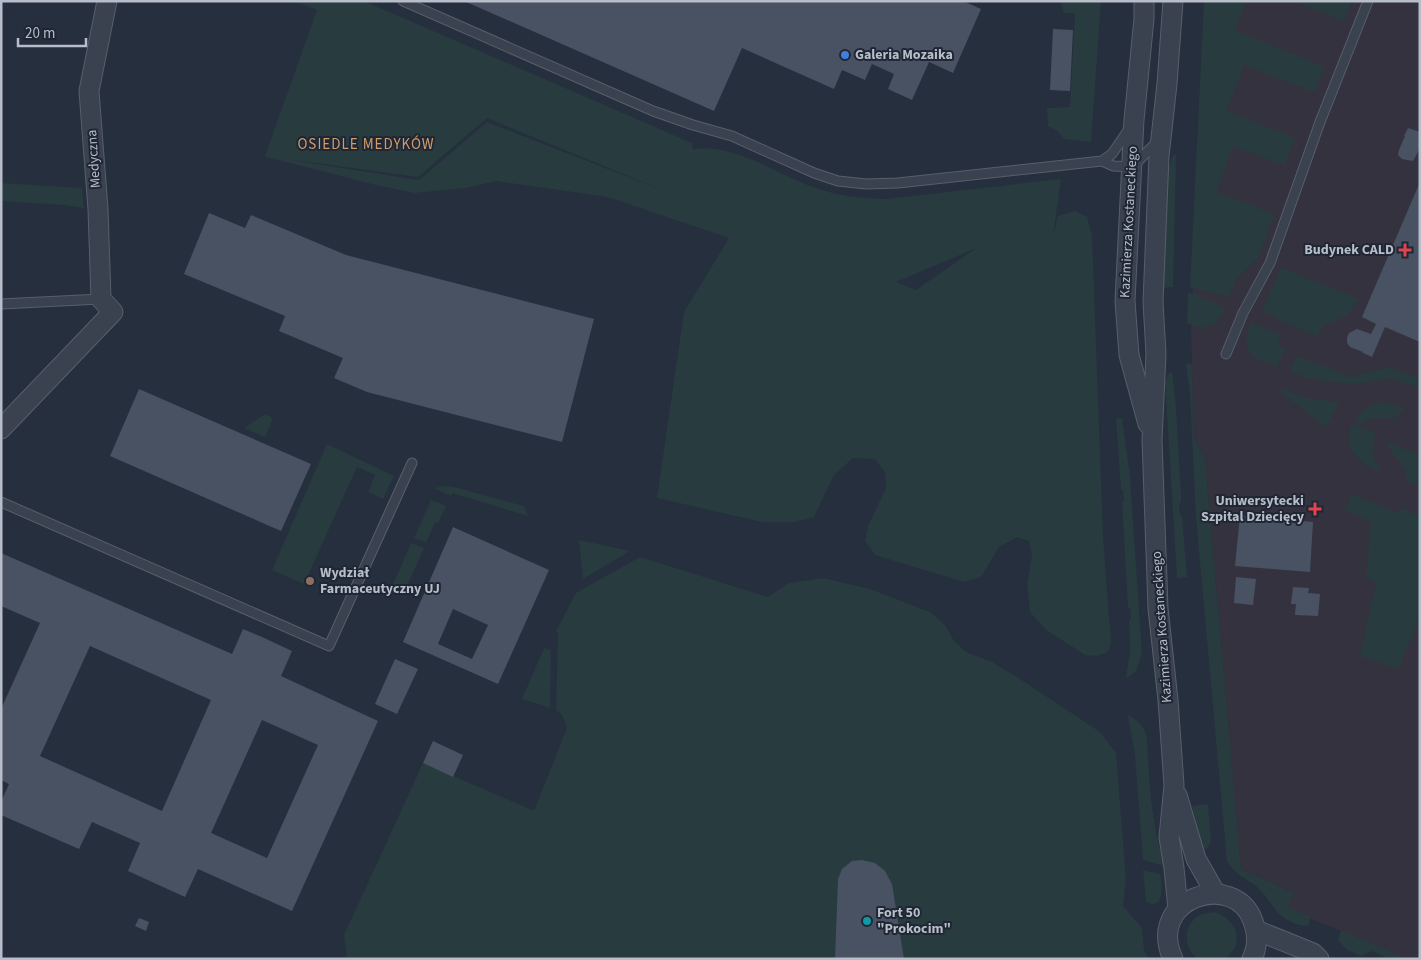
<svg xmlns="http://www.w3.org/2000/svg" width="1421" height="960" font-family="'Source Sans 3',sans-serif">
  <rect width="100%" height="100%" fill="#262f3e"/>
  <path fill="#353240" d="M1208,1h212v958h-12l-110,-46 -10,-6 6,-14 -53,-24 -36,-410 -11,-21 -3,-107z"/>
  <path fill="#283b3f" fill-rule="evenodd" d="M294,1h70l328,142 1,6c41,-6 82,24 120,38 24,9 47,11 72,12l176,-20 -8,58 5,-21 17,-5 12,6 5,18 11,301 8,107 -3,9 -11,4 -12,-1 -40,-26 -15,-17 -3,-27 5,-29 -3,-15 -12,-4 -18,10 -18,30 -17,5 -89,-27 -10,-14 3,-15 18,-38 -1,-16 -10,-13 -22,-1 -19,17 -20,42 -20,5h-32l-105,-24 27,-186 45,-74 -121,-41 -112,-16 -31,7 -51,5 -38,-8 -117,-30 6,1 52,-146zM487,118l180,74 -180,-70 -68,58 -140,-22 139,19zM975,249l-59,41 -20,-8 78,-33z
    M1060,1h41l-10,141 -26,-3 -9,-9 -8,-4 -1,-18 23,-1 5,-94h-11z
    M1204,1h42l-11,29 90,37 -11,25 -70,-27 -18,46 69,27 -10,27 -52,-19 -17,46 58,22 -16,44 -21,20 -8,19 -39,-10z
    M1293,1h59l-8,20z
    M1173,155h3l-3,132 -11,1 1,-97z
    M1,183l81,5 2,20 -21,-3 -62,-4z
    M1281,268l78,31 -11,15 -25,12 -6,11 -55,-26z
    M1188,292l38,16 -10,15 -14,5 -15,-5z
    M1251,323l30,12 -4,10 9,4 -10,18c-25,-11 -36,-15 -25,-44z
    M1298,356l54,21 36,-10 32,12v9l-28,-10 -38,6 -39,-4 -26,-8z
    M1186,364h6l2,74 11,21 36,410 53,24 -6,14 22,10 -1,8c-6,2 -9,0 -15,-2 -21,-8 -21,-21 -35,-34 -7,-7 -15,-10 -22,-16 -4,-3 -7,-8 -10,-12l-31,-343 -6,-124z
    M1172,371l4,37 5,87v8h-2l1,12h2l5,62 -10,1 -12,-196 3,-7z
    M1282,389l20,8 37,5 -13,25 -46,-35z
    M1385,402l20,7 -12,10c-12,-1 -23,-4 -32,5l-6,-3c10,-13 14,-17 30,-19z
    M265,414l8,4 -8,19 -21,-9z
    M1122,418l8,59 12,177 -6,17 -10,8 4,-29 -1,-30 2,-1 -1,-11h-2l-6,-106 2,-1 -1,-11h-2l-5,-71z
    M1352,424l24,9c-6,19 -4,24 7,41 -22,-12 -42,-20 -31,-50z
    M1386,442l34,13v31l-15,-6 1,-10 -7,-10 -8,-8z
    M327,444l67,32 -11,23 -15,-7 7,-17 -18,-8 -53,117 -32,-14z
    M445,486l9,1 70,19 4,10 -76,-23 -1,3 -17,-8z
    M1353,494l42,19 9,-4 16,7v102l-22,51 -38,-13 16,-73 -10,-6 5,-55 -26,-12z
    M431,500l15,6 -8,17 -3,-1 -9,21 -12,-5z
    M579,540l51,11 -47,28z
    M411,543l13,5 -20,45 -12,-6z
    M640,557l128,40 21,-14 34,-5 47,11 60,23 15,13 9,16 12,11 26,10 28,17 80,53 16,21 10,126 -3,27 19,22 2,23 5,8h-802l-3,-24 79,-172 111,48 33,-83 -5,-13 -6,-5 2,-76 -2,-3 20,-38z
    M544,648l7,2 -1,58 -28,-9z
    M1128,715c11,6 16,11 19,23 2,43 4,84 17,126l-4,1 -17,-5 -8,-104z
    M1208,804l3,37 -3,7 -5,1 -11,-43z
    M1143,870l17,4c3,11 4,39 -14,27z
    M1214,912c23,7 32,30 11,47h-27c-14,-10 -16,-32 0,-43 5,-3 10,-3 16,-4z
    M1341,930l67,29h-18l-18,-8 -11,5 -14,-6 -9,-10z"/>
  <path fill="#485262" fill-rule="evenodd" d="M464,1h499l18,8 -28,64 -24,-11 -17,38 -24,-11 6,-15 -22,-10 -7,16 -23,-10 -8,19 -92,-41 -28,63z
    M1053,29l20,1 -3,61 -20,-1z
    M1408,128l12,4v16l-7,13 -11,-2 -4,-4 1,-5 6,-14h-1z
    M1420,182v160l-35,-15 -13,30 -9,-4v-1l-13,-5 -3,-4v-5l2,-5 8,-4 14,5 5,-10 -14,-7z
    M209,213l36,15 6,-13 95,40 248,64 -32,123 -195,-50 -33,-14 9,-20 -64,-27 6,-15 -101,-42z
    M139,389l172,75 -30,67 -171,-75z
    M1240,515l73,7 -3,50 -75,-6z
    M453,527l96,43 -51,114 -95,-42zM453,609l35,16 -16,34 -34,-15z
    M1,553l231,101 11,-25 19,8 30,14 -11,25 97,45 -86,190 -94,-42 -13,28 -57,-26 12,-28 -48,-21 -13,27 -78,-34v-13l8,-18 -8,-4v-71l39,-86 -39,-17zM90,646l121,54 -49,111 -122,-55zM262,720l56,25 -51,113 -56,-25z
    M1236,577l20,2 -3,26 -19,-2z
    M1293,587l16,1 -1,5 12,1 -2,22 -23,-1 1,-11h-5z
    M395,659l23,10 -21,45 -22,-10z
    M433,741l30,14 -10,22 -30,-14z
    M862,860l13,3 10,8 7,13 12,75h-69l3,-80 4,-10 10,-8z
    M139,918l10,4 -3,9 -11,-5z"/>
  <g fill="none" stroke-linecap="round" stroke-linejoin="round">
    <defs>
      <path id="service" d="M403,1l250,110 40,14 39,11 82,37 24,8 28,3 32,-1 204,-22 11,5 19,1 27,-27
        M1102,161l10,-7 17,-25
        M1,304l100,-5
        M1226,354l17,-41 27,-50 50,-141 48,-121
        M1,502l328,144 83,-183"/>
      <path id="minor" d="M1144,1v18l-10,101 -9,181 4,54 19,69
        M1173,1l-6,83 -8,72 -6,146 3,52 -4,86 6,168 10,92 6,85 -5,52 5,31 4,41
        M1,429l112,-117 -12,-13 -3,-90 -9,-118 18,-90
        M1177,795l19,64 20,35
        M1256,930l57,23 6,6
        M1173,959c-28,-62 62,-89 80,-38 5,14 5,25 -1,38"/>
    </defs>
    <use href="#service" stroke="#585f6c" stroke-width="11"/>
    <use href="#minor" stroke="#585f6c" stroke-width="21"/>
    <use href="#service" stroke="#3a414f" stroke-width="9"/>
    <use href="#minor" stroke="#3a414f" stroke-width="19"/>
  </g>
  <circle fill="#3f7fe0" stroke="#1f2634" stroke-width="2" cx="845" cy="55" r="5"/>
  <g fill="#e0444e" stroke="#1f2634" stroke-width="2">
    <path d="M1402.5 242.5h5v5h5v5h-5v5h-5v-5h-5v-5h5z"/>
    <path d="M1312.5 501.5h5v5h5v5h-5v5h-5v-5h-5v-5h5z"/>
  </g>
  <circle fill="#8d6e63" stroke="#1f2634" stroke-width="2" cx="310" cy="581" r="5"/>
  <circle fill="#0f9aa8" stroke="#1f2634" stroke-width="2" cx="867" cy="921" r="5"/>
  <g text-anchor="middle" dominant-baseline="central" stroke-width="4" stroke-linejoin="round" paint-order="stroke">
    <g font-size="14" font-weight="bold" fill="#b7bdc9" stroke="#1f2634" text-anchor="start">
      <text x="855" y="55">Galeria Mozaika</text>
      <text x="1394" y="250" text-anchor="end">Budynek CALD</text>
      <text x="1304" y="501" text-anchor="end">Uniwersytecki<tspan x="1304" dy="16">Szpital Dziecięcy</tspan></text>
      <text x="320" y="573">Wydział<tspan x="320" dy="16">Farmaceutyczny UJ</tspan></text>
      <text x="877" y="913">Fort 50<tspan x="877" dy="16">"Prokocim"</tspan></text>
    </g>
    <g font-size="14" fill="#b7bdc9" stroke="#1f2634">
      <text transform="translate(94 159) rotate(-94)">Medyczna</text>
      <text transform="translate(1129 222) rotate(-87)">Kazimierza Kostaneckiego</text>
      <text transform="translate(1162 627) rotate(-94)">Kazimierza Kostaneckiego</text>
    </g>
    <g font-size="15" letter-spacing="1" fill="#d09d6b" stroke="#1f2634">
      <text x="366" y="144">OSIEDLE MEDYKÓW</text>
    </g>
  </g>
  <rect width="1421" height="960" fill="none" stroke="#b7bdc9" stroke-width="5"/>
  <path d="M18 38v8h68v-8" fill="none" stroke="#b7bdc9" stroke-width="2.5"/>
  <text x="25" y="38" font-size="15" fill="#b7bdc9" stroke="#1f2634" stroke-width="4" paint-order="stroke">20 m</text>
</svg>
